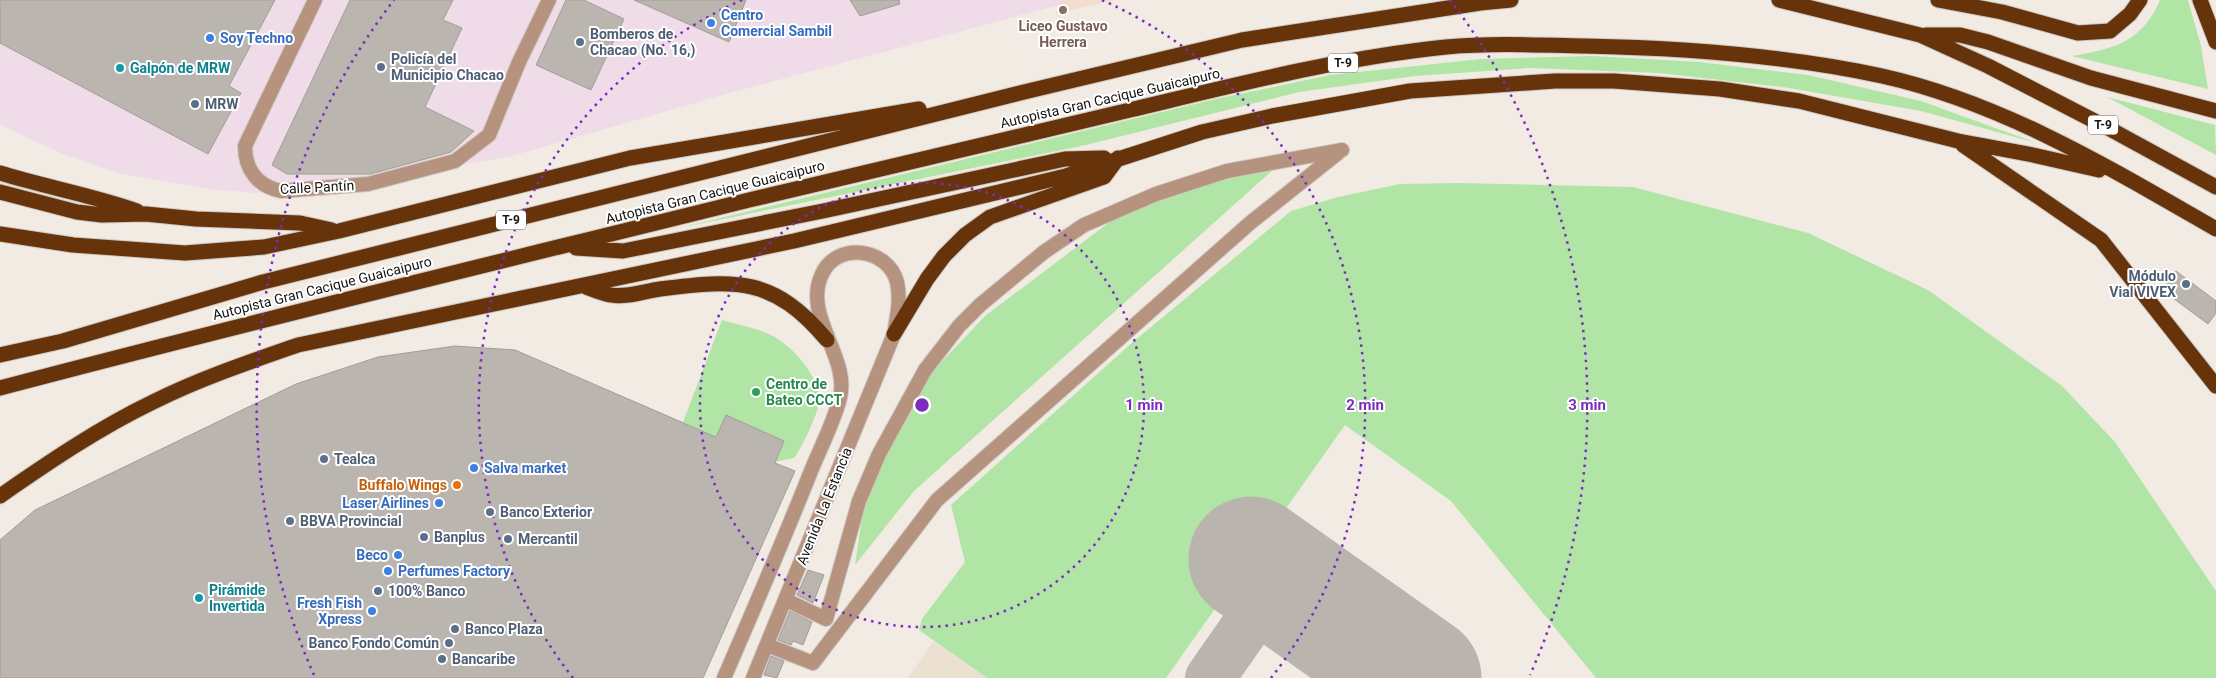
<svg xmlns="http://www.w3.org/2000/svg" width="2216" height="678" font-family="Roboto,sans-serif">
  <rect width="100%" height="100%" fill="#f1ebe4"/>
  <path fill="#f0dbe8" d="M0,0h1062l-3,5 -330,88 -217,63 -138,25 -61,9 -58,3 -45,-4 -93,-16 -56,-20 -61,-28z"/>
  <path fill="#ece0d3" d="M934,641l53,37h-79z"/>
  <path fill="#f3ddd0" d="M1061,0h54l-60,14z"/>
  <path fill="#b1e5a5" d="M2160,0h28l13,46 7,43 -136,-33c42,-7 70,-14 88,-56z
    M1593,56l106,6 109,13 113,26 116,42 -116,-32 -138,-24 -124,-14 -130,-5 -114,8 -116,16 -213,53 -407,83 537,-129 114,-24 151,-16z
    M2107,97l108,28 1,30z
    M1283,161l-369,330 -59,74 10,-68 20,-45 46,-79 54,-57 126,-95 40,-20z
    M1458,183l175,4 175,46 120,57 134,96 53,56 101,149v87h-620l-145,-177 -106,-76 -179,253h-179l-68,-48 3,-11 43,-57 -14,-57 182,-163 158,-131 47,-14 62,-13z
    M722,320c16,5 36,8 51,16 20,11 48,41 46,67 -1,10 -18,47 -25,55l-20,4 -91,-40z"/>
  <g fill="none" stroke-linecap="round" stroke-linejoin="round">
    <path stroke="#b9b4ae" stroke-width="50" d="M1210,678l69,-99"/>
    <path stroke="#b9b4ae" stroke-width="125" d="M1251,559l168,119"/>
  </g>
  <path fill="#bab5ae" stroke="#a39d97" d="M0,0h275l-46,86 12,7 -33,61 -208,-111z
    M350,0h103l-10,20 19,8 -37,79 49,24 -23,21 -81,22h-83l-15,-9z
    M566,0h18l40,19 -33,71 -55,-25z
    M634,0h112l-17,42z
    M850,0h49l1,4 -40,12z
    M2176,271l40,30v12l-8,11 -46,-34z
    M455,346l60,4 201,87 10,-22 58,26 -9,22 20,8 -92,207h-703v-138l35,-30 261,-126 82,-27z
    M808,570l16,5 -11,28 -16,-8z
    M790,611l22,11 -9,23 -10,-4 -2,4 -13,-5z
    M771,656l13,5 -7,17 -13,-3z"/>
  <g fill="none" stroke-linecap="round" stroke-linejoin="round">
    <defs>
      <path id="minor" d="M315,0l-70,146c0,24 13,40 36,45l87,-7 87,-23 34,-26 30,-73 30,-62
        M786,600l40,19 33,-118 20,-47 46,-84 34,-44 21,-21 64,-53 40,-27 72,-31 71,-23 115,-21
        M767,645l46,18 124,-163 313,-277 88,-70
        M724,678c29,-67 58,-134 85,-202 10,-26 24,-51 31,-78 10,-42 -38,-82 -18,-124 15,-33 66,-26 75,8 4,17 0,35 -3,52l-141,344"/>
      <path id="motorway" d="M1779,0l141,35 68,31 120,62 108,59
        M1938,0l64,12 76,21 32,-2 20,-17 10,-14
        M2200,0l16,42
        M1926,35h34l28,7 103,36 125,33
        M1963,145l138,95 115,146
        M0,173c45,14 92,22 137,38
        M0,192l77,20 25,3 44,-1 50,5 104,4 32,7
        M0,234l73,11 112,8 79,-6 75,-16 291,-73 289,-49
        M576,248l47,3 200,-40 242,-52 39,-1
        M586,287c8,3 17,7 25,8 15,3 34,-4 49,-6 77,-10 114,-12 167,51
        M894,334l33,-55 17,-23 21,-21 25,-18 114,-40 14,-19
        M0,355l63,-14 200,-59 761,-190 218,-52 238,-37 31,-3
        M0,388c249,-66 499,-126 749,-188 127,-31 254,-61 381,-90 105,-25 209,-52 316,-63 46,-4 93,-2 139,-1 99,2 200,9 297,30 121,27 228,92 334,153
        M0,496c49,-34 99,-68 153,-94 46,-23 96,-40 145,-57l496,-104 272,-65 136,-44 70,-16 138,-25 145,-10h59l106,8 79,12 159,40 75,14 66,15"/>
    </defs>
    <use href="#minor" stroke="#cec8c2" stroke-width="16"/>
    <use href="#motorway" stroke="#cec8c2" stroke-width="17"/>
    <use href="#minor" stroke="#b5937f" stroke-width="14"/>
    <use href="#motorway" stroke="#66330a" stroke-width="15"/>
  </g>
  <g fill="none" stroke="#7b2cbf" stroke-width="2.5" stroke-dasharray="2.5 5">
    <circle cx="922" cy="405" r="222"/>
    <path d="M573 678A443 443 0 0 1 742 0M1102 0A443 443 0 0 1 1271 678"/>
    <path d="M314 675A665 665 0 0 1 394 0M1450 0A665 665 0 0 1 1530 675"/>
  </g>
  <circle fill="#8d6e63" stroke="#fff" stroke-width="2" cx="1063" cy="10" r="5"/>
  <g fill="#3f7fe0" stroke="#fff" stroke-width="2">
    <circle cx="711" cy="23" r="5"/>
    <circle cx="210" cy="38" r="5"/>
    <circle cx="474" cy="468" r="5"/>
    <circle cx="439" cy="503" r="5"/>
    <circle cx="398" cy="555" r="5"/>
    <circle cx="388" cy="571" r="5"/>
    <circle cx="372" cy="611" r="5"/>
  </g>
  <g fill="#5c6f8a" stroke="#fff" stroke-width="2">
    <circle cx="580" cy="42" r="5"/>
    <circle cx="381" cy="67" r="5"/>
    <circle cx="195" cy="104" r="5"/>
    <circle cx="2186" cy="284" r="5"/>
    <circle cx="324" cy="459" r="5"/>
    <circle cx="490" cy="512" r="5"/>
    <circle cx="290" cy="521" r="5"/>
    <circle cx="424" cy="537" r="5"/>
    <circle cx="508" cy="539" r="5"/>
    <circle cx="378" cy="591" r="5"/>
    <circle cx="455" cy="629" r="5"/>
    <circle cx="449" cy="643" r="5"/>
    <circle cx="442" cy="659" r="5"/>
  </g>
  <g fill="#0f9aa8" stroke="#fff" stroke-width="2">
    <circle cx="120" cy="68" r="5"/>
    <circle cx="199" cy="598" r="5"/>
  </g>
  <circle fill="#2e9e5b" stroke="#fff" stroke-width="2" cx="756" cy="392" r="5"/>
  <circle fill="#e8710a" stroke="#fff" stroke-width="2" cx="457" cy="485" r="5"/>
  <g text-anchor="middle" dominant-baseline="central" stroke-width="4" stroke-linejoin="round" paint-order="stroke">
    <g fill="#fff" stroke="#5b5a58" stroke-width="1">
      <rect x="1328" y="53.5" width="30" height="19" rx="4"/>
      <rect x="2088" y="115.5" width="30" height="19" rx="4"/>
      <rect x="496" y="210.5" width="30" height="19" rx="4"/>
    </g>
    <g font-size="12" font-weight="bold" fill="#151310">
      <text x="1343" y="63">T-9</text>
      <text x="2103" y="125">T-9</text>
      <text x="511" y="220">T-9</text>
    </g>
    <g font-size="14" font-weight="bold" fill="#366cbe" stroke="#fff" text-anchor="start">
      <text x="721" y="15">Centro<tspan x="721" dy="16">Comercial Sambil</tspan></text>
      <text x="220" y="38">Soy Techno</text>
      <text x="484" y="468">Salva market</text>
      <text x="429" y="503" text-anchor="end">Laser Airlines</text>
      <text x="388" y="555" text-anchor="end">Beco</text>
      <text x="398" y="571">Perfumes Factory</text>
      <text x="362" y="603" text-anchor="end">Fresh Fish<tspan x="362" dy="16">Xpress</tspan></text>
    </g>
    <g font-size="14" font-weight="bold" fill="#785e54" stroke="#fff">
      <text x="1063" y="26">Liceo Gustavo<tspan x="1063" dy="16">Herrera</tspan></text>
    </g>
    <g font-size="14" font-weight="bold" fill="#4e5e75" stroke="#fff" text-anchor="start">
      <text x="590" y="34">Bomberos de<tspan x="590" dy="16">Chacao (No. 16,)</tspan></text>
      <text x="391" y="59">Policía del<tspan x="391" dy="16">Municipio Chacao</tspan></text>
      <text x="205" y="104">MRW</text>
      <text x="2176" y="276" text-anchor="end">Módulo<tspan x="2176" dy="16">Vial VIVEX</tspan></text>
      <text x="334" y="459">Tealca</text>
      <text x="500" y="512">Banco Exterior</text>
      <text x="300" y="521">BBVA Provincial</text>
      <text x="434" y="537">Banplus</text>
      <text x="518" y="539">Mercantil</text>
      <text x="388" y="591">100% Banco</text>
      <text x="465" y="629">Banco Plaza</text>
      <text x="439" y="643" text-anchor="end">Banco Fondo Común</text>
      <text x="452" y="659">Bancaribe</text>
    </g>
    <g font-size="14" font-weight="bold" fill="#0d838f" stroke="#fff" text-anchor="start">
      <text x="130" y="68">Galpón de MRW</text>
      <text x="209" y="590">Pirámide<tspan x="209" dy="16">Invertida</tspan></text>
    </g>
    <g font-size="14" fill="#151310" stroke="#fff">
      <text transform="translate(1110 98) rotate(-13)">Autopista Gran Cacique Guaicaipuro</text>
      <text transform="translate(317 187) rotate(-3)">Calle Pantín</text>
      <text transform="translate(715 192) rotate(-14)">Autopista Gran Cacique Guaicaipuro</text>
      <text transform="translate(322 288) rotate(-14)">Autopista Gran Cacique Guaicaipuro</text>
      <text transform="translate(824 506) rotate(-68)">Avenida La Estancia</text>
    </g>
    <g font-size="14" font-weight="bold" fill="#27864d" stroke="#fff" text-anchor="start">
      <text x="766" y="384">Centro de<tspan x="766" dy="16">Bateo CCCT</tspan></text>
    </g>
    <g font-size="14" font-weight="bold" fill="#c56008" stroke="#fff" text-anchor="end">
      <text x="447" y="485">Buffalo Wings</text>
    </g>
  </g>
  <circle cx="922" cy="405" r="8" fill="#7b2cbf" stroke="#fff" stroke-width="2.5"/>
  <g font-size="15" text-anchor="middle" font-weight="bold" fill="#7b2cbf" stroke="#fff" stroke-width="4" stroke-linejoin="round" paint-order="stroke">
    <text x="1144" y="410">1 min</text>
    <text x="1365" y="410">2 min</text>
    <text x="1587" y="410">3 min</text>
  </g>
</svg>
